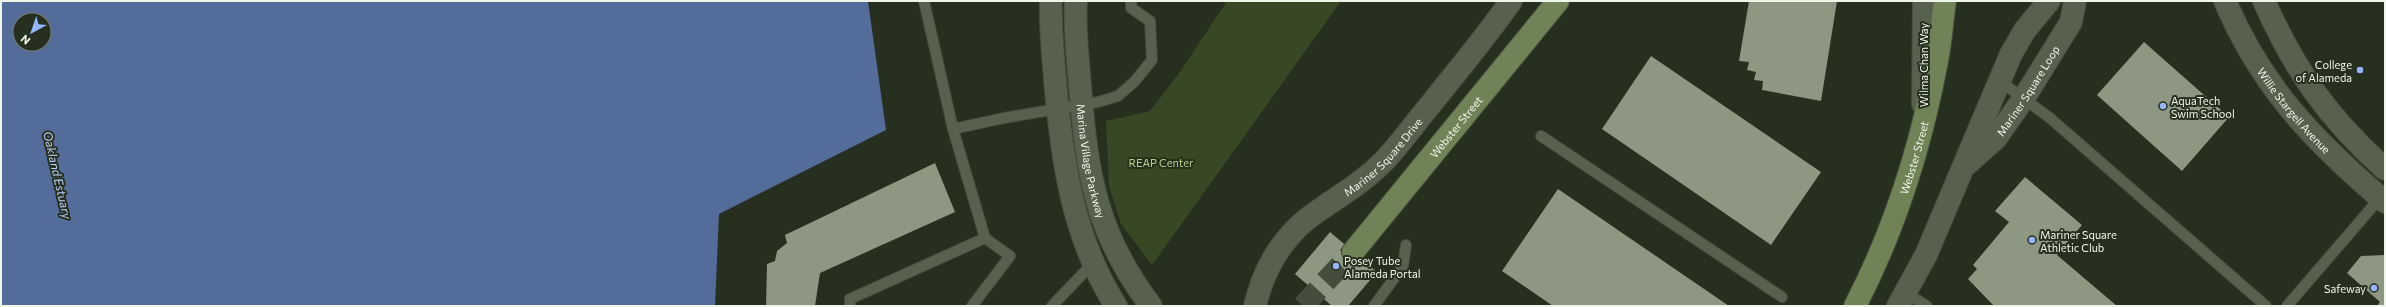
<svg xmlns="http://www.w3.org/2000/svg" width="2386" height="307" font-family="Commissioner,sans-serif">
  <rect width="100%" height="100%" fill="#272f1e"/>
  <path fill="#394824" d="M1227,1h114l-189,264 -31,-41 -12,-38 -3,-65 44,-10 30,-39z"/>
  <path fill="#546c99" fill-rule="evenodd" d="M1,1h867l18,129 -167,84 -4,92h-714zM20,20h24v24h-24z"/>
  <path fill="#8e9782" d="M1749,1h88l-16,100 -59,-11 1,-9 -9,-1 2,-8 -9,-2 2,-8 -10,-1z
    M2144,42l85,75 -47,54 -85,-76z
    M1651,56l170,116 -50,73 -169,-116z
    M935,163l20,49 -135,61 -5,33h-49l1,-42 8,-3 2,-10 10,-8 -2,-8z
    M2025,177l57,48 -25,30 60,51h-123l-26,-27 9,-10 -4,-4 36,-43 -14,-11z
    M1558,189l171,117h-176l-51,-35z
    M1330,232l47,40 -29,34h-16l-37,-32z
    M2385,255v51h-8l3,-4 -33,-29 14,-17z"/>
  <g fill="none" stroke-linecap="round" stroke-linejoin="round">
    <path stroke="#454d3d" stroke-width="22" stroke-dasharray="22 11" stroke-linecap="butt" d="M1303,306l50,-54"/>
    <defs>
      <path id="service" d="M924,1l29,128
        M2000,81l50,37 216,188
        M1541,136l241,161
        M1906,293l21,13
        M850,306v-7l135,-61
        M972,306l38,-50 -25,-18 -32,-109 51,-11 94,-16 20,-6 17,-15 17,-21 -2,-39 -19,-13v-7
        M1052,306l41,-43
        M1374,306l29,-40 3,-21
        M2287,306l93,-108"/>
      <g id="tertiary">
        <path d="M1051,1c-1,26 2,53 4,79 7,80 17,156 61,226"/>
        <path id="s1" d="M1076,1c-2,28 2,57 4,85 7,88 16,148 71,220"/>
        <path id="s2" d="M2225,1c37,87 89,140 160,201"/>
        <path d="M2264,1c31,70 64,117 121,168"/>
        <path id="s3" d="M1967,164l29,-26 28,-40 47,-76 4,-21"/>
        <path id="s4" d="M1255,306c8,-35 24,-64 52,-87 26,-20 54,-34 77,-58 17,-18 31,-38 47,-57 27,-34 55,-67 80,-103"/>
        <path d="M1898,306l28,-51 85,-201 14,-24 24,-29"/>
      </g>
      <path id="secondary" d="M1923,104l1,-103"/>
      <g id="primary">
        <path id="s5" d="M1353,252l205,-251"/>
        <path id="s6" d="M1855,306c40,-77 66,-160 82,-245 4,-19 5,-40 8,-60"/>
      </g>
    </defs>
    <use href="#service" stroke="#464c3d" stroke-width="12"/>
    <use href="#tertiary" stroke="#464c3d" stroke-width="24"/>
    <use href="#secondary" stroke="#464c3d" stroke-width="24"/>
    <use href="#primary" stroke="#464c3d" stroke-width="24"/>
    <use href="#service" stroke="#58614d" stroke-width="10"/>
    <use href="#tertiary" stroke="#58614d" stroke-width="22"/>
    <use href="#secondary" stroke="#58614d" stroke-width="22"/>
    <use href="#primary" stroke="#708356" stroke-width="22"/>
  </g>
  <g fill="#92b7fd" stroke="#272f1e" stroke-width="1.5">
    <circle cx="2360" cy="70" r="4"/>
    <circle cx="2163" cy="106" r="4"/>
    <circle cx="2032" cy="240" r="4"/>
    <circle cx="1336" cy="266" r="4"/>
    <circle cx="2374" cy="288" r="4"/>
  </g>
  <g text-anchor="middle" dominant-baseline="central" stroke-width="4" stroke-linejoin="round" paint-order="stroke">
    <g font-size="11" fill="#f0f5ea" stroke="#272f1e" text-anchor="start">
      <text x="2352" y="64" text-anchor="end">College<tspan x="2352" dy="13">of Alameda</tspan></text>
      <text x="2171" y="100">AquaTech<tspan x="2171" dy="13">Swim School</tspan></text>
      <text x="2040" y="234">Mariner Square<tspan x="2040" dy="13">Athletic Club</tspan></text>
      <text x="1344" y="260">Posey Tube<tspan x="1344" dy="13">Alameda Portal</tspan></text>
      <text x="2366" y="288" text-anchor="end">Safeway</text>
    </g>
    <g font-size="11" fill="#f0f5ea" stroke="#272f1e">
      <text transform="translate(1923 65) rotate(-90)">Wilma Chan Way</text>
      <text stroke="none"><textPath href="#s3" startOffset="96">Mariner Square Loop</textPath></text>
      <text stroke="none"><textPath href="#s2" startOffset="130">Willie Stargell Avenue</textPath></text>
      <text stroke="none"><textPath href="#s5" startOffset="162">Webster Street</textPath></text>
      <text stroke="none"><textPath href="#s4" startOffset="202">Mariner Square Drive</textPath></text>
      <text stroke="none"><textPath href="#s6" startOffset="160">Webster Street</textPath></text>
      <text stroke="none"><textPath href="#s1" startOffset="161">Marina Village Parkway</textPath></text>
    </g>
    <g font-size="11" fill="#b3d387" stroke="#272f1e">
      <text x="1161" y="162">REAP Center</text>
    </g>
    <g font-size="12" font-style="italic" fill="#bdd5ff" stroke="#272f1e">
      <text transform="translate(58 175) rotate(77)">Oakland Estuary</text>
    </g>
  </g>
  <rect width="2386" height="307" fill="none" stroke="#f0f5ea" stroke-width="4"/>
  <g transform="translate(32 32) rotate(220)"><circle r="19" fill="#272f1e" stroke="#777e70"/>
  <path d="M0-3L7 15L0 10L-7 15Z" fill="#92b7fd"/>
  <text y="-6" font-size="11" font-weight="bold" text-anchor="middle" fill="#f0f5ea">N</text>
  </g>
</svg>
